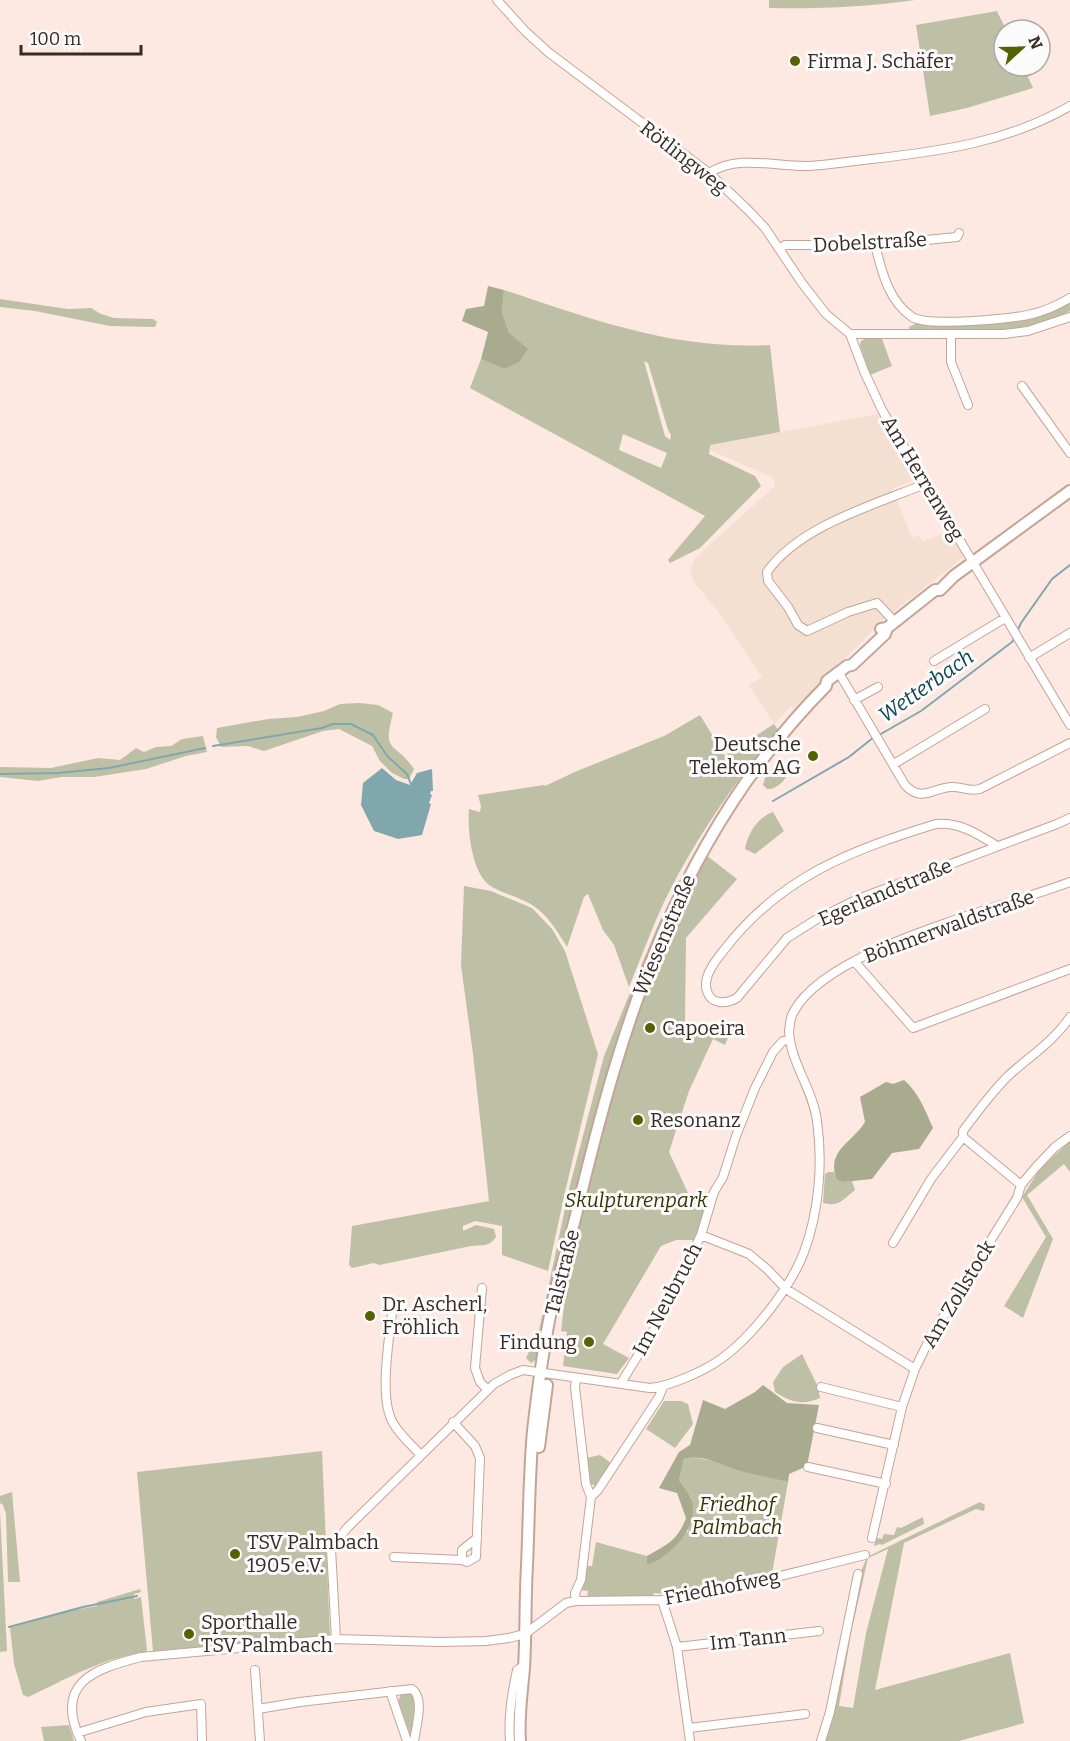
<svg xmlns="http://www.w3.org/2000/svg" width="1070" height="1741" font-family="Bitter,serif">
  <rect width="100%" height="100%" fill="#fde9e1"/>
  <path fill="#f3e0d0" d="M878,414l36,62 -2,5 -20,8 20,49 7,-3 3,7 26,-11 16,26 -80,62 -89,90 -4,-3 -17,18 -25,-39 13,-8 -43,-64 -25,-31 -4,-12 5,-12 80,-72 -1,-8 -64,-28v-5z"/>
  <path fill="#bdc0a4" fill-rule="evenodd" d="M769,0h146c-48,7 -98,9 -146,8z
    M997,11l9,19h-2v36h19l10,22 -66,20 -37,8 -14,-91z
    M504,290c91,30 169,60 266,55l10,87 -70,13 -1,9 46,22 6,10 -61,62 -30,15 -2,-3 37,-44 -235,-128 11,-29 23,10 5,-36 -7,-21zM644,361l4,2 20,67 3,5 -1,5 -5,-4zM623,434l44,19 -6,15 -42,-18z
    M0,299l68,10 23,-1 10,6 13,4 39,1 4,3 -2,5 -45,-1 -75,-15 -35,-4z
    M1070,301v10c-47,26 -109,19 -161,20v-4l10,-5 95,-2z
    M865,339h17l10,27 -22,9 -10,-30 1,-4z
    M359,703l19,2 15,8c-11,42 1,27 21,56l-5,10h-5l-12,-6 -12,-12 -8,-15 -33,-17 -16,2 -59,20 -16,-5 -27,1 -5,-10 1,-9 51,-9 29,-2 27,-6 16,-7z
    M700,715l25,41 49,-32 4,6c-42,50 -80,105 -110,164 -15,30 -26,62 -39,93l-15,-42 -11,-15 -15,-36 -4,3 -17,50c-8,-13 -16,-27 -28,-37 -14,-12 -31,-14 -47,-23 -20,-11 -25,-57 -23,-78l11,3 1,-6 -3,-11 66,-10 1,1 32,-15 87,-35z
    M203,736l4,16 -21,4 -40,13 -52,8h-33l-23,4 -38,-4v-10l51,1 47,-10 22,2 16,-12 8,4 12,-5 15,-1 11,-7z
    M779,767h5l4,4c-1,9 -12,19 -21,18l-4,-4 2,-7z
    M773,812l11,19 -29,23 -10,-5c3,-16 12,-31 28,-37z
    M706,855l31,24 -51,59 -1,86 45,9 -5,12 -12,-6 -24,52 -20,61 19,41 21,6 -14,41h-19l-15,6 -58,98 26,14 -12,16 -54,-8 4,-34 -6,-1c6,-57 19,-114 33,-169 18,-72 38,-144 66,-213 13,-32 31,-63 46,-94z
    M688,866l2,2 -60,137 -93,354 -6,4 -5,-5 13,-27 31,-146 34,-129 54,-131z
    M464,886l27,5 41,17 20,21 13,22 33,103 -33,138 -17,79 -46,-16v-29l-27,-5 -12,5v5l13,-6 18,4 2,8c-6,10 -15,8 -25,9l-92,19 -5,-2 -22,5 -3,-3 3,-39 137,-25 -16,-147 -12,-89z
    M1070,1141v31l-6,-8 -37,31 26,44 -30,79 -19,-12 42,-69 -24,-40 18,-28z
    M828,1172h6l3,8 6,2 9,-1 3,9c-13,10 -15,17 -32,13l2,-29z
    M802,1354l16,33 2,11c-18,8 -29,4 -45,-6l-2,-10 10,-15z
    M664,1401h17l7,3 5,20 -18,24 -29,-19z
    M322,1451l8,185 -177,15 -16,-179z
    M600,1455l11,8 -16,23 -5,-3 -4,-25z
    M691,1457l23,4 26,9 48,12 -16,92 -24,6 -1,-3 -13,3 1,4 -69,13v-3l-12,-1 -1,3 -66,2 1,-7 -7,-1 6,-24h5l4,-24 51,14v7l41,-32 3,-34 -12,-17 5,-21z
    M12,1492l8,90h-12l-2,-68 -3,-9 -3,-2v-7z
    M980,1502l5,3 -1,6 -8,-2 -72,34 -29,147 135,-37 14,70 -65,18h-136l36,-165 8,-19zM888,1549l-22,84 -13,75 -14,-2 12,-73 17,-75z
    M0,1511l7,140 -7,1z
    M923,1517l1,7 -42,21 -2,-1 -6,2 2,-8 6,1 2,-5 10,1 3,-8 4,1z
    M140,1589l1,3 -7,2v5l7,-2 6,53 -2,3c-40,3 -80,27 -117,44l-5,-2 -9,-31 -4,-36 53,-16 34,-6v-4z
    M404,1692l9,1 2,11 -4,32 -13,-34 3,-9z
    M69,1725l5,16h-30l-3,-14z"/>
  <path fill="#a8ab8d" d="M488,286l16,4 -2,22 7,21 19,16 -9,13 -15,7 -23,-10 7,-27 -26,-11 4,-12 18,-3z
    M904,1080c15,13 21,30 29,48l-14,21 -27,4 -20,26 -29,3 -6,-2c-12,-29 16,-38 28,-58l-5,-25 26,-15 7,2z
    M763,1385l24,18 32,2 -12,61 -18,8 -1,8c-16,-4 -32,-7 -47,-11 -18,-5 -39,-18 -57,-12l-5,21c3,5 8,10 11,16 9,20 -4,41 -19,54 -8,7 -14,12 -24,14v-8c21,-12 30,-15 39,-38l-9,-25 -18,-5 20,-36 11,-7 13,-45 22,9 30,-17z"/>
  <path fill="#81a7ae" d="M382,768l14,12 14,5 7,-12 15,-4 1,22h-2l-1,3 2,1 -3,8 2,1 -9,31 -24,4 -24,-8 -13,-26 2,-22z"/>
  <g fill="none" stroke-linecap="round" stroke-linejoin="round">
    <path stroke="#81a7ae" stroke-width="2" d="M1017,632l4,-9 31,-44 18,-14
      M879,735l42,-24 91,-69 3,-5
      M213,746l109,-18 11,-4h18l22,11 15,22 19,17 5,13
      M0,774l58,-1 51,-5 96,-20
      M773,801l76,-44 25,-20
      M9,1627l74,-20 54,-11"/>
    <defs>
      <path id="street" d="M497,0l28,31 23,21 161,121 39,37 17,18 37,55 24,31 24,20 14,37 18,39 188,315
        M709,173c30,-19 66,-6 99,-7 21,-1 43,-5 64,-7 70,-8 136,-17 198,-53
        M875,245c7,27 13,55 37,72 16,10 99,2 120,-3 14,-3 26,-9 38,-16
        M779,249l6,-4h90l82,-8 2,-4
        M850,334h154l24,-3 42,-14
        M951,334v28l17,43
        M1022,386l48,67
        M895,622l-18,-19 -29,9 -41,19 -9,-6 -10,-18 -20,-26 -1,-9c32,-46 107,-67 158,-88
        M1029,658l41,-25
        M934,661l71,-43
        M839,673l66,112c17,18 27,3 46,2 11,-1 16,5 29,2l90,-46
        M854,700l24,-13
        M894,764l91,-55
        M997,846c-19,-12 -37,-24 -61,-22 -85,26 -156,53 -212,126 -8,10 -22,27 -17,41 4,14 19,13 30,7l50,-60 30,-19 41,-20 199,-75 13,-6
        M854,961l59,67 157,-59
        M789,1031c1,-6 1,-13 4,-18 32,-65 210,-105 277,-131
        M963,1137l58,48
        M701,1235l48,19 18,15 19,20 129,80
        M893,1243l38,-64 32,-42v-6c14,-19 28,-38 45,-55 21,-19 46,-35 62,-59
        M482,1288l-7,80 5,14 8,8
        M393,1304c-3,31 -15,93 0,119 7,12 18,22 27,31
        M576,1379l-1,8 11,97 5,13 -10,83 -6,13 1,8
        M621,1383l38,-62 42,-86 13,-43 9,-15 13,-41 19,-48 18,-36 10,-11 6,-2
        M821,1387l81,20
        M453,1422l22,24 5,12 -4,99 -9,5 -5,-2v-10l15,-12
        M817,1428l77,17
        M808,1467l78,17
        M591,1497l7,-7 61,-93 4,-10
        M872,1538l30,-131 13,-38 15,-31 87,-140 4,-13 15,-18 19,-20 15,-11
        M394,1557l68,3
        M662,1600l15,47 13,94
        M336,1639l-5,-90 16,-21 147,-144 16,-9 13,-5 127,18c21,-2 54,-17 71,-29 31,-22 70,-72 83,-107 15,-40 19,-89 13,-131 -4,-32 -27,-59 -28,-90
        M677,1647l142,-16
        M255,1670l5,71
        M390,1691l17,50
        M258,1709l42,-7 112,-13c13,9 4,38 2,52
        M689,1728l116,-14
        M77,1733l69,-21 55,-8 1,37
        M81,1741c-28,-58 13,-72 60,-84l195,-18 104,3 46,-1 23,-3 16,-4 41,-31 10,-2 86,-1 94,-18 109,-27
        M510,1741c-2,-25 2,-47 7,-71l7,-4
        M821,1741l9,-29 28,-138"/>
      <path id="secondary" d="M881,629l6,-1 48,-38h5l14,-14 116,-85
        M539,1447l8,-62
        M520,1741c-2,-24 2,-49 4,-73 2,-34 1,-68 3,-102 2,-45 2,-91 6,-135 5,-45 11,-91 21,-134 7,-28 15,-55 22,-82 47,-198 103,-381 250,-529l1,-5 20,-15 5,-1 33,-31 2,-6"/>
    </defs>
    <use href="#street" stroke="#c3a497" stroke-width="10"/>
    <use href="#secondary" stroke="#c3a497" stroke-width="14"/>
    <use href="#street" stroke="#fff" stroke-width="8"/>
    <use href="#secondary" stroke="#fff" stroke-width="10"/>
  </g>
  <g fill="#566202" stroke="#fbfbfb" stroke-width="2">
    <circle cx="795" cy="61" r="6"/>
    <circle cx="813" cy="756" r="6"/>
    <circle cx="650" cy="1028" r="6"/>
    <circle cx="638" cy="1120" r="6"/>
    <circle cx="370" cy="1316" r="6"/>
    <circle cx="589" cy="1342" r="6"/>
    <circle cx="235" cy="1554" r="6"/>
    <circle cx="189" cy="1634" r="6"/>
  </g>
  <g text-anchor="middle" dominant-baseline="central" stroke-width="6" stroke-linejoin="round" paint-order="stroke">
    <g font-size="20" fill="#372b26" stroke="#fbfbfb" text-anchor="start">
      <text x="807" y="61">Firma J. Schäfer</text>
      <text x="801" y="744" text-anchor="end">Deutsche<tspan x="801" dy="23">Telekom AG</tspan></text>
      <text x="662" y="1028">Capoeira</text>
      <text x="650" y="1120">Resonanz</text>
      <text x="382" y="1304">Dr. Ascherl,<tspan x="382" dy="23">Fröhlich</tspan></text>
      <text x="577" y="1342" text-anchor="end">Findung</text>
      <text x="247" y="1542">TSV Palmbach<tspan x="247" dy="23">1905 e.V.</tspan></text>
      <text x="201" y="1622">Sporthalle<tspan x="201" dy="23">TSV Palmbach</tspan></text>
    </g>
    <g font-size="20" fill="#372b26" stroke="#fbfbfb">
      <text transform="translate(684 157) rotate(38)">Rötlingweg</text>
      <text transform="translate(870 242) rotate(-3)">Dobelstraße</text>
      <text transform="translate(923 478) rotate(59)">Am Herrenweg</text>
      <text transform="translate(885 892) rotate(-23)">Egerlandstraße</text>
      <text transform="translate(949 926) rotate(-20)">Böhmerwaldstraße</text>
      <text transform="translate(664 935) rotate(-67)">Wiesenstraße</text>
      <text transform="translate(562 1272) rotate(-76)">Talstraße</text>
      <text transform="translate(958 1294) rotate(-59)">Am Zollstock</text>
      <text transform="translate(667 1299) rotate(-62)">Im Neubruch</text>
      <text transform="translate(722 1587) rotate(-11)">Friedhofweg</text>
      <text transform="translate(748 1639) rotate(-6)">Im Tann</text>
    </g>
    <g font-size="20" font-style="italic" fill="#333600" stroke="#fbfbfb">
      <text x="636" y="1200">Skulpturenpark</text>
      <text x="737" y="1504">Friedhof<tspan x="737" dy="23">Palmbach</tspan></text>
    </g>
    <g font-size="21" font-style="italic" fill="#0c464f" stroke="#fbfbfb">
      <text transform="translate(926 686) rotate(-35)">Wetterbach</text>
    </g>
  </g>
  <g transform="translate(1022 48) rotate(68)"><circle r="28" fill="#fbfbfb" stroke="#ada8a6" stroke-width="1.5"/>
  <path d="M0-4.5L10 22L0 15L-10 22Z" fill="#566202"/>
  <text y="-9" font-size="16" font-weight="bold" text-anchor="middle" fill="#372b26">N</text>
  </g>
  <path d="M21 45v9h120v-9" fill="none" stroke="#372b26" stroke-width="3"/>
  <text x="30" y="45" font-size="18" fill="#372b26" stroke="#fbfbfb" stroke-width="4.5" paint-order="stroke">100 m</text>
</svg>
